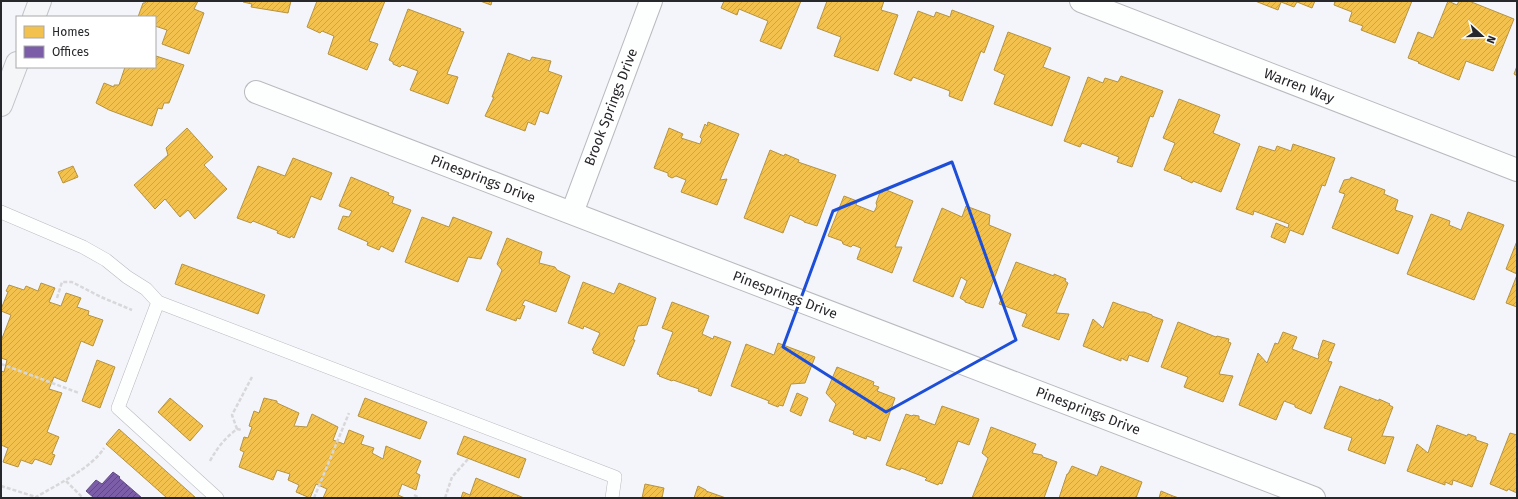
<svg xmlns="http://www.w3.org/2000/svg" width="1518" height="499" font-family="'Fira Sans',sans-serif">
  <defs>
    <pattern id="homes-hatch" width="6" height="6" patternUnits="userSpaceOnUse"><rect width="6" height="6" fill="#f2c14e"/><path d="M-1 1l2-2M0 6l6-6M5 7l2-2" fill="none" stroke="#d0a644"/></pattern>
    <pattern id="offices-hatch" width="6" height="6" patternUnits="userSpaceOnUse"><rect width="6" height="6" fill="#7b5ea7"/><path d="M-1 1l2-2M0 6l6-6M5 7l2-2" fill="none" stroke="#5f4a80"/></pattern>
  </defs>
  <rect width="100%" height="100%" fill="#f4f5fa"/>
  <path fill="url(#homes-hatch)" stroke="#b59344" d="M146,1h52l-4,8 10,4 -15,41 -27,-10 5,-14 -12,-4v-9h-17l5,-14h2z
    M243,1h48l-3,12 -37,-6 1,-3 -9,-2z
    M317,1h68l-16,40 9,3 -11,26 -39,-16 6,-18 -12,-5 -2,2 -13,-6z
    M480,1h12l-1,4z
    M724,1h77l-20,48 -21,-8 8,-20 -29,-12 -2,6 -16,-7z
    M827,1h57l-3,9 17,5 -20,56 -44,-15 7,-19 -24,-9z
    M1255,1h60l-3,7 -15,-6 -3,5 -13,-5 -3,8z
    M1335,1h77l-17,42 -34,-13 2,-4 -14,-5 3,-9 -18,-7z
    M1448,1l9,4 2,-4h10l45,18 -21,52 -27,-10 -7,19 -41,-17 1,-1 -11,-4 10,-26 15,6z
    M408,9l53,20 -1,2 4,1 -17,42 11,3 -10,27 -38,-14 8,-19 -16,-6 -2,2 -7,-3v-2l-4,-2z
    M952,10l42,16 -10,27 -3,-2 -19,50 -13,-5 1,-5 -37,-14 -2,4 -17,-7 24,-63 16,6 2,-5 14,5z
    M1008,32l43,16 -8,19 27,10 -18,49 -58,-22 11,-29 -11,-5z
    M508,53l22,8 2,-4 19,4 -3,10 14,5 -14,38 -8,-3 -5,14 -7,-3 -3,9 -40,-15 9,-19h-2z
    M156,56l28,9 -15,38h-5l-2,6 -4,-1 -6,18 -43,-16 -13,-7 8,-20 10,4v-2h5l6,-18h30z
    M1517,66v10l-3,-2z
    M1121,76l42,15 -10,26 -3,-1 -18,51 -15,-5 2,-5 -37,-14 -2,4 -16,-6 24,-64 15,6 2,-5 13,4z
    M1179,99l41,16 -7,18 27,11 -19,48 -28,-11 -1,2 -11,-5 1,-1 -18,-7 11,-27 -12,-5z
    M708,122l31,12 -19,46 7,-1 -10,26 -36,-13 5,-12 -10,-4 -4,2 -4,-2v-3l-14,-5 15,-40 14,6 -2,4 19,6 2,-5 -2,-2 5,-13 2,2z
    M187,128l26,29 -9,8 23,24 -32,30 -7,-9 -8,7 -15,-18 -10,10 -21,-24 34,-30 -2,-7z
    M1293,144l42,14 -10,28 -3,-1 -19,50 -13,-5 -5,13 -14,-6 5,-14 12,5 1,-4 -35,-13 -1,4 -17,-6 23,-63 16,5 2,-5 14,5z
    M770,150l14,6 1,-2 14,6 -1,2 38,13 -19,51 -13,-4v-1l-14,-6 -7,18 -39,-15z
    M293,158l39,15 -11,27 -10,-4 -17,42 -3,-2 -1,2 -13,-5 1,-2 -25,-10 -2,2 -14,-5 21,-52 27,10z
    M73,166l5,11 -15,6 -5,-11z
    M351,177l38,16 -1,2 6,2 -2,6 19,7 -18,42 -12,-6 -2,4 -12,-5 1,-3 -30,-13 5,-13 6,1 3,-6 -13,-5z
    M1351,177l34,13 -1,4 14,6 -3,10 18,6 -15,38 -66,-26 13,-34 -6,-2 5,-12 6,-1z
    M884,189l29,12 -18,46h7l-10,26 -35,-14 4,-11 -8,-3 -2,2 -8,-3 -1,-3 -14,-5 16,-40 13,5 -1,4 18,7 3,-6 -1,-3 4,-11 2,1z
    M966,206l24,9 -1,10 22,9 -28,74 -18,-6v-1l-5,-3 7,-17 -6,-4 -8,20 -40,-16 29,-73 20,9z
    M1468,212l36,13 -30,75 -67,-26 24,-60 19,7 -1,4 12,5z
    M422,217l27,10 4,-10 39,15 -11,27 -13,-2 -10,25 -53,-20z
    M507,238l35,14 -3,11 16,4 2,3 13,6 -14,36 -31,-12 -3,5 3,1 -5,13 -3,-1 -1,3 -30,-11 16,-40 -5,-6z
    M1517,241v33l-11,-5z
    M1016,262l38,14v-2l12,5 -1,2 3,2 -12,30 13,1 -10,26 -37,-14 5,-12 -28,-10z
    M182,264l83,31 -7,19 -83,-30z
    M1517,275v32l-11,-4z
    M583,282l31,12 5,-11 37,15 -9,27 -9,1 -5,14h2l-11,26 -31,-13 1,-2 -2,-1 8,-17 -16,-7 -1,3 -15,-6z
    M41,283l14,5 -6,14 12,4 5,-13 15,5 -4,9 12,4 -1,4 15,5 -10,26 -12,-5 -15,41 -12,-5 -5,12 13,4 -15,39 12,5 -7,17 3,1 -4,10 -16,-6 -3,5 -11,-4 -3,7 -15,-5 5,-14 -7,-3v-74l3,1 3,-12 -6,-2v-17l10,-26 -10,-4v-2l7,-17 -2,-1 3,-6 15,5 2,-4 12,5z
    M672,302l37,14 -7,18 11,5 1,-3 17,6 -20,54 -13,-5 1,-2 -26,-9 -1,1 -13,-5 1,-1 -3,-1 16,-42 -11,-4z
    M1113,302l27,10h4l8,3v1l11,4 -15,42 -19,-7 -2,6 -6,-3v3l-38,-15 10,-27 10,9z
    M1178,322l38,15 1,-1 12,3 -1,3 3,1 -12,31 14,2 -10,26 -39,-15 4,-10 -27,-10z
    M1283,332l14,5 -5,12 26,10 1,-3 -1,-1 5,-15 12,4 -7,17 4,1 -21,52 -16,-7v-2l-11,-4 -8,19 -37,-15 19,-52 9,10 8,-20 3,1z
    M778,343l37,14 -10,26 -14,1 -8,22 -4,-1 -1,2 -10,-4 1,-2 -38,-15 15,-42 28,11z
    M97,360l18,7 -15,41 -18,-7z
    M837,367l37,15 -1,3 6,2 -2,4 18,7 -15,43 -13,-5 -1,3 -13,-5 1,-3 -25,-10 7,-17 -10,-11z
    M1340,386l39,15v-2l11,5 -1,1 4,2 -11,29 12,1 -9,27 -37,-14 4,-12 -28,-10z
    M797,393l11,5 -7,18 -11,-5z
    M170,398l33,28 -13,15 -32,-29z
    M264,398l13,3v2l22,10 -5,13 13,1 5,-13 26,13 -5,13 11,4 5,-14 15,6 -3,8 13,4 -2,5 11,6 3,-13 35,15 -5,12 4,2 -4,15 -14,-6 -4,11 7,3h-82l4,-9 -11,-5 -6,14 -14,-6 3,-7 -11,-5 2,-6 -13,-4 -4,10 -34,-13 5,-15 -4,-2 4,-13 4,1 4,-11 -3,-1 5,-15 5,2z
    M365,398l62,24 -7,17 -62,-23z
    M942,406l37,13 -10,26 -11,-4 -16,43 -3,-1 -1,2 -13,-5 2,-2 -26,-10 -1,2 -14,-5 20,-51 6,2 1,-1 6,1v3l16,6z
    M1437,425l30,11 1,-2 8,3v3l12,4 -16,43 -19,-7 -1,5 -7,-3v3l-38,-14 10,-27 11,9z
    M991,427l45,17 -4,9 10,2 1,2 14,5 -13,36h-72l16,-40 -6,-5z
    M119,429l77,69h-29l-61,-54z
    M1510,433l7,2v58l-9,-4 -1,2 -17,-7z
    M464,436l62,23 -7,19 -62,-24z
    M1072,466l25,10 4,-10 41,16 -6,16h-77l8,-24h1z
    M476,478l48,20h-63l2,-6 7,3z
    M645,484l19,4 -2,10h-20z
    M698,486l8,4v1l20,7h-32z
    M1161,491l12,5 6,2h-20z"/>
  <path fill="url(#offices-hatch)" stroke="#624e82" d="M113,472l7,5 -1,1 23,20h-48l-8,-7 10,-11 6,4z"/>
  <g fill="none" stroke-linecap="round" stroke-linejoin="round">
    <defs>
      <path id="lane" d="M1,212l82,35 23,13 21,17 19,12 12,13 457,175 -3,21
        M158,302l-40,106 99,90"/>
      <path id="street" d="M1081,1l436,169
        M256,92l1058,406
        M572,213l79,-212"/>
      <path id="primary" d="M34,17l6,-16
        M1,105l16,-42"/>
    </defs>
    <use href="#lane" stroke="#b9babe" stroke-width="14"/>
    <use href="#street" stroke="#b9babe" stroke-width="24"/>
    <use href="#primary" stroke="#c0c4ca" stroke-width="24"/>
    <path stroke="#d8d8da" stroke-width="2.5" stroke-dasharray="4 2" stroke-linecap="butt" d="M57,298l5,-16h10l29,15 31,13
      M1,364l78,29
      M237,429l-5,-14 20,-38
      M210,461c7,-13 15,-23 27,-32l5,1
      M66,481l17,17
      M1,486l35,11
      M414,495l6,3
      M36,498v-1c19,-11 57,-30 68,-49
      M314,498l35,-85
      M445,498l7,-21 17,-19"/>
    <use href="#lane" stroke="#fdfefe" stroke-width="13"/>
    <use href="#street" stroke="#fdfefe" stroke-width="22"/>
    <use href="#primary" stroke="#f4f6f8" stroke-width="22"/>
  </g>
  <path fill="none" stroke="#1d4ed8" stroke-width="3" stroke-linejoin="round" d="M952,162l64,178 -130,72 -103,-65 50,-136z"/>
  <g text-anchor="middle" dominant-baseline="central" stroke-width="4" stroke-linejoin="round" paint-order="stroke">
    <g font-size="14" fill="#27282b" stroke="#fff">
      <text transform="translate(1299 86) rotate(21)">Warren Way</text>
      <text transform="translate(611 107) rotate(-69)">Brook Springs Drive</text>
      <text transform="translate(483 179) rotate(21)">Pinesprings Drive</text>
      <text transform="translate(785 295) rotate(21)">Pinesprings Drive</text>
      <text transform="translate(1088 411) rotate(21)">Pinesprings Drive</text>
    </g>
  </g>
  <rect width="1518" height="499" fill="none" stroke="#27282b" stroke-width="4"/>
  <rect x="16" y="16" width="140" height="52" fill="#ffffff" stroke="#a9a9aa"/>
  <rect x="24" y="26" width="20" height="12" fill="#f2c14e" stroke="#a9a9aa"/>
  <text x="52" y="36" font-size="12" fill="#27282b">Homes</text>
  <rect x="24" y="46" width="20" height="12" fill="#7b5ea7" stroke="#a9a9aa"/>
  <text x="52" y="56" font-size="12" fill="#27282b">Offices</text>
  <g transform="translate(1482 36) rotate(111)" stroke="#ffffff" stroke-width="3" paint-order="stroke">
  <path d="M0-3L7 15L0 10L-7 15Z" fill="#27282b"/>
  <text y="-6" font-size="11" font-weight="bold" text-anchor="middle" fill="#27282b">N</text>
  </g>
</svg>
